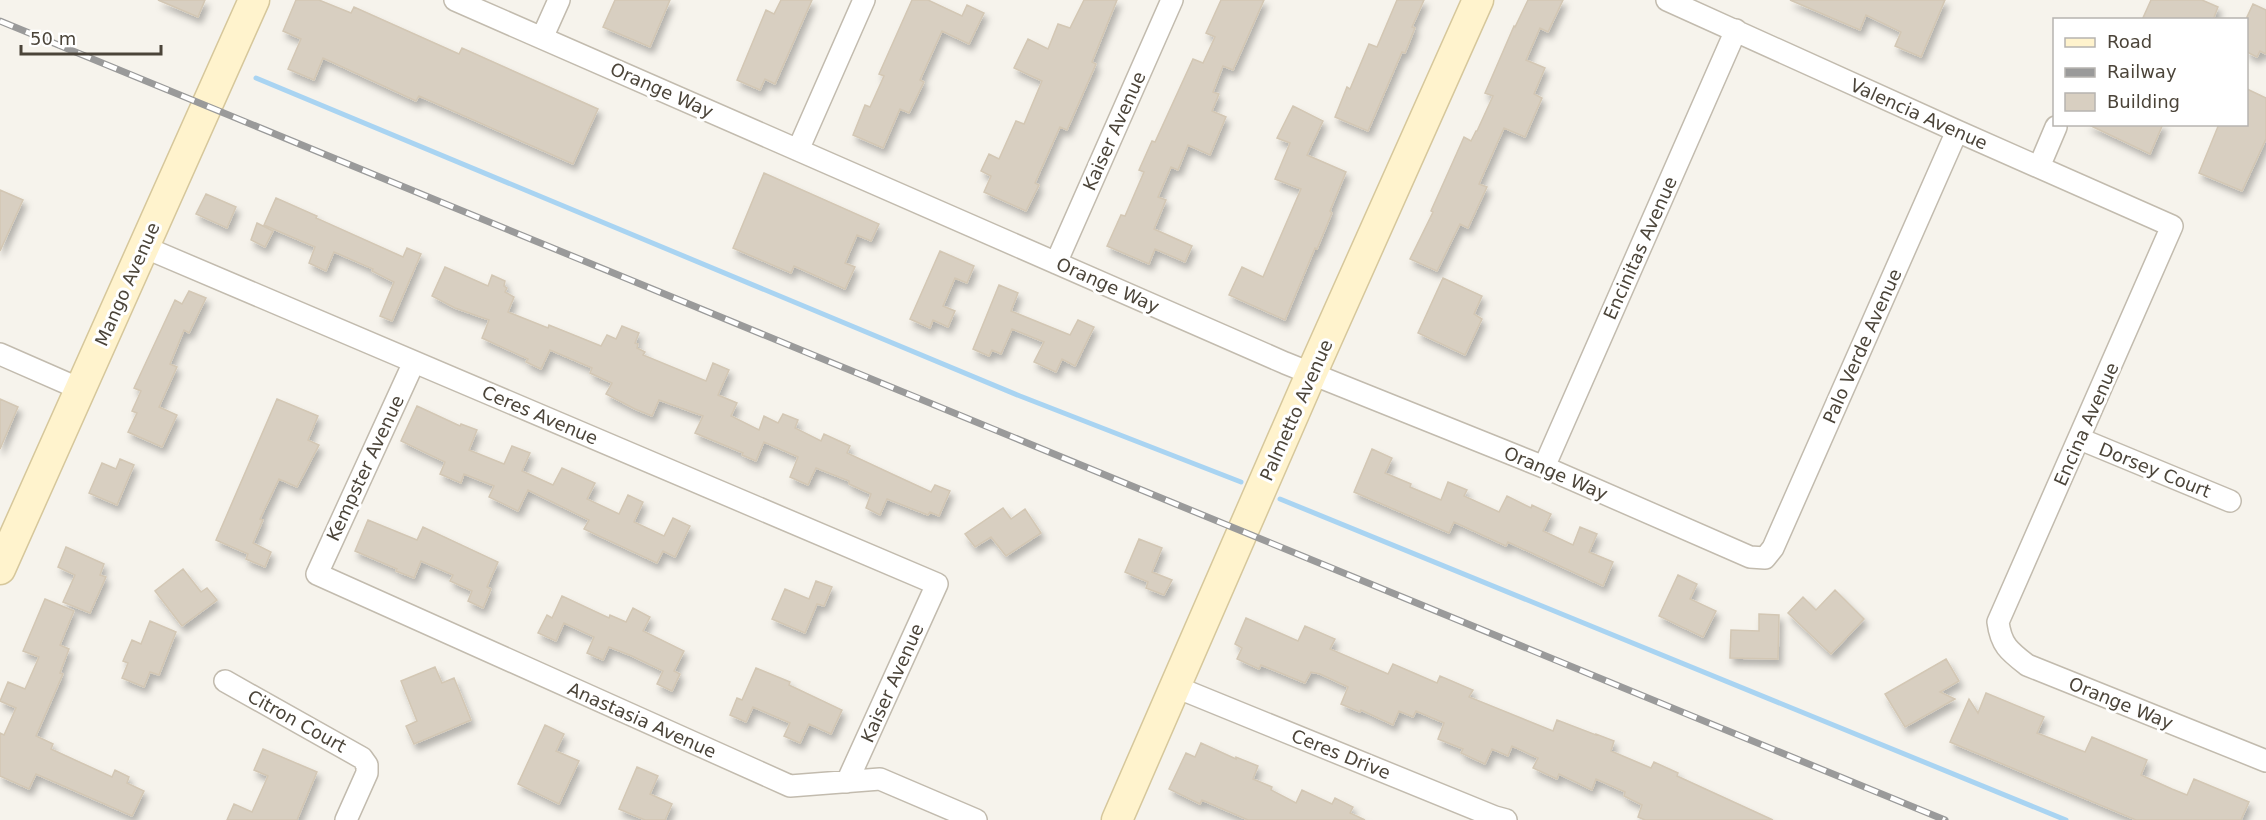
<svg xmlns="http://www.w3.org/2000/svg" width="2266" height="820" font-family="'DejaVu Sans',sans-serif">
  <defs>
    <filter id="shadow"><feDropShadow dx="3.5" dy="6" stdDeviation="3" flood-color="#0004"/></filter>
  </defs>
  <rect width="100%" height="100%" fill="#f6f3ec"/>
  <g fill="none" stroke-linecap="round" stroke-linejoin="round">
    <path stroke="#a9d4f2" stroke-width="5" d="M256,78l764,318 221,86
      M1280,499l786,321"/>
  </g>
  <path fill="#d8cfc1" stroke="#d3c7b4" stroke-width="1.5" filter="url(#shadow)" d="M158,0h47l-7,17z
    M296,0h23l32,13 3,-6 105,47 3,-6 136,61 -25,55 -154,-68 -3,5 -93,-43 -9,22 -26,-11 13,-30 -18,-8z
    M615,0h55l-20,47 -47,-20z
    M781,0h31l-37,84 -10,-5 -5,11 -23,-10 29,-70 8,4z
    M912,0h16l34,16 5,-11 17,8 -15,31 -27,-13 -22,49 4,2 -15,31 -9,-4 -17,39 -30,-13 12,-30 5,2 14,-31 -5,-2z
    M1084,0h33l-25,62 4,2 -29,66 -7,-3 -25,56 4,2 -13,26 -42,-19 7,-16 -10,-5 8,-17 10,5 17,-38 8,3 18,-43 -28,-13 14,-29 20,10 10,-25 12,4z
    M1221,0h43l-31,70 -10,-4 -10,26 6,2 -7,17 14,6 -16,38 -22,-10 -10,25 -7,-3 -13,30 8,3 -12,29 38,17 -7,16 -30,-13 -6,15 -42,-18 14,-31 4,1 19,-44 -5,-2 13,-29 3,1 38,-83 10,4 12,-26 -9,-4z
    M1397,0h27l-12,27 3,1 -10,25 -3,-1 -34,79 -33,-14 12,-30 3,2 19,-45 8,3z
    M1528,0h35l-15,32 -8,-4 -14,32 19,8 -11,26 8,4 -17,39 -21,-9 -25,56 8,3 -19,41 -8,-4 -23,47 -27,-12 23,-47 -2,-1 33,-74 7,4 5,-10h1l16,-35 -8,-3 29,-67 1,1z
    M1790,0h155l-24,57 -26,-11 6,-14 -35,-17 -6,15z
    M2151,0h51l16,7 -5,13h-71z
    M2253,4l13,6v44l-6,-3 -3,6 -10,-5v-35z
    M2247,89l19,9v41l-24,52 -43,-18 20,-49h28z
    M1293,106l30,15 -16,34 39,17 -16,39 2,2 -15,36 -2,-1 -30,72 -56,-25 13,-28 21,10 38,-88 -26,-10 15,-36 -13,-5z
    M2087,124h76l-13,30z
    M764,173l115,51 -8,17 -14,-6 -12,28 10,4 -10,22 -51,-23 -3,7 -58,-25z
    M0,190l23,10 -23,51z
    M206,194l30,13 -9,21 -31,-14z
    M276,198l41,18 -1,2 87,39 4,-9 14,6 -29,67 -12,-5 14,-34 -22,-11 1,-2 -39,-17 -8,19 -17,-8 6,-16 -51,-22z
    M257,223l16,8 -8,16 -14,-7z
    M940,251l34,15 -7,17 -12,-5 -12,28 12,5 -7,16 -15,-7 -3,8 -20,-9z
    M445,267l43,19 4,-11 13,6 -1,5 3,2 -2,4 9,5 -6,15 40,16 1,-3 52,21 6,-11 9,4 6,-13 17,7 -4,10 3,1 -1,4 8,4 -2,3 63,26 7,-18 16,7 -11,25 19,8 -6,13 28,14 5,-14 14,7 5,-9 15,6 -3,8 26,13 3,-7 26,12 -3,7 45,21 39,18 4,-7 15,6 -11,25 -9,-4 -2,3 -41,-16 -7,16 -14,-7 5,-14 -22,-10v-3l-33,-13 -8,17 -18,-8 8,-20 -34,-15 -8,19 -14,-6 1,-2 -48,-20 8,-17 -44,-16 -7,16 -17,-7 -29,-15 6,-11 -22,-10 2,-5 -42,-18 -9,19 -15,-7 2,-3 -46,-21 7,-18 -34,-12 -23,-12z
    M1443,278l39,18 -8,18 8,5 -17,36 -47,-22z
    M999,285l19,8 -7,18 59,24 8,-15 16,7 -19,39 -13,-7 -6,13 -22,-10 10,-20 -32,-13 -11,25 -9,-4 -3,6 -16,-7z
    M189,291l17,7 -17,35 -5,-3 -14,34 7,3 -18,40 18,8 -15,32 -34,-15 9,-19 -5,-2 9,-20 -7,-3 41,-88 7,4z
    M0,399l18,8 -18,42z
    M277,399l41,17 -10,24 11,5 -22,42 -18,-8 -19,40 3,1 -10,23 18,9 -6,15 -19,-8 2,-5 -32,-14z
    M417,406l43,20 1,-2 16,6 -8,20 35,14 8,-18 18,7 -8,18 31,14 9,-17 33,15 -8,16 32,15 9,-19 15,7 -9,20 30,14 9,-18 17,8 -15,31 -12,-6 -6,12 -73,-34 5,-9 -61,-30 -10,21 -29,-14 5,-11 -30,-12 -3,9 -21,-9 5,-12 -44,-21z
    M1372,449l20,9 -7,15 26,11 -1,3 31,13 7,-18 19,8 -3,6 35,16 8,-16 24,12 1,-3 19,9 -8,17 30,14 7,-18 17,7 -8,18 24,10 -10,24 -95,-44 -2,4 -52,-24 -5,11 -95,-41z
    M120,459l14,6 -17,40 -28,-12 13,-30 14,6z
    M1003,508l8,11 14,-10 16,24 -35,23 -15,-19 -16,10 -10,-13z
    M368,520l49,20 6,-13 75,35 -11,25 4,2 -8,19 -15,-7 4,-10 -22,-10 3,-6 -32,-14 -7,17 -18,-7 1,-2 -42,-18z
    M1139,539l23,9 -10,24 20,8 -8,15 -18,-7 2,-6 -23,-10z
    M66,547l38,17 -4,11 6,2 -16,36 -27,-11 12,-27 -17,-8z
    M183,569l18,23 6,-4 10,12 -35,26 -27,-35z
    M1678,575l19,9 -7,15 26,12 -13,26 -44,-21z
    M816,581l16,6 -8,19 -7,-2 -12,29 -33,-14 13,-30 24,10z
    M1835,590l29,29 -33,35 -43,-41 15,-16 13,13z
    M562,596l47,22 1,-3 16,7 7,-14 17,9 -7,14 41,20 -10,20 6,3 -8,17 -15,-7 6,-13 -31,-15 -23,-9 -6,13 -16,-7 7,-16 -30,-14 -8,18 -18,-8 9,-18 5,3z
    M45,599l29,12 -14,34 9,4 -9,24 3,1 -27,62 17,8 -2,5 61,28 3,-7 14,7 -2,6 17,8 -12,25 -96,-42 -7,15 -29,-13v-43l4,2 12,-27 -16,-7 8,-19 17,7 14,-32 -16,-6z
    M1759,614l20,1 -1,44 -48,-1 1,-28 28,1z
    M1246,618l52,23 7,-15 30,13 -5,10 58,25 5,-10 44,19 3,-7 33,14 -4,7 84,34 4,-11 39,15v-1l18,7 -3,10 40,17 3,-6 24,11 -1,3 96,44h-128l-7,-3 4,-12 -18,-9 1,-4 -29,-13 -4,11 -33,-16 -2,5 -24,-11 5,-10 -26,-12 -4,10 -16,-7 -7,15 -24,-11 2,-4 -25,-10 6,-16 -28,-12 -3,6 -14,-6 -6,14 -32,-15 -1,2 -19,-8 7,-17 -28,-13 -9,-2 -6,11 -44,-18 -2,4 -22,-10 5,-11 -7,-4z
    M150,621l26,11 -17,43 -9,-3 -6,15 -22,-9 6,-15 -5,-2 9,-21 9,4z
    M1946,659l13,22 -19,11 15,7 -50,28 -20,-33z
    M435,667l7,16 12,-5 17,42 -57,24 -8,-18 11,-5 -16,-40z
    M756,668l34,14 -1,3 53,25 -11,24 -22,-10 -9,19 -16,-7 6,-13 -37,-16 -7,15 -16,-7 7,-17 5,2z
    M1986,693l58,24 -7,16 48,19 7,-15 55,23 -6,15 31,14 15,6 7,-16 55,23 -8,18h-105l-186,-78 19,-43 9,14z
    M545,725l19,9 -8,17 23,10 -20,43 -41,-20z
    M1201,743l35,16v-2l22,9 -5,13 19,8 -1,3 25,13 6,-13 30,14 3,-6 18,9 -3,6 15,7h-117l-46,-20 -2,4 -31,-15 17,-36 9,4z
    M263,749l54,23 -20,48h-70l7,-16 18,8 16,-36 -14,-6z
    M637,767l21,9 -8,18 22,10 -7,16h-20l-26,-11z"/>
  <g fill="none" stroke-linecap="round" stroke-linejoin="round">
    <defs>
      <path id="street" d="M455,0l830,363 259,104 206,90 15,1 8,-10 184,-417
        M1667,0l290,131 215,95 -174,396c3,23 11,29 29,43l239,96
        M542,38l17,-38
        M798,150l66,-150
        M2039,167l17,-40
        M144,247l793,337 -90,198
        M1056,263l116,-263
        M0,354l80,35
        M414,362l-97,212 473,212 90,-7 96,41
        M2080,439l150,62
        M1544,467l192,-437
        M225,681l137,77 5,7v8l-21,47
        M1176,687l319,130 11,3"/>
      <path id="secondary" d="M0,569l254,-569
        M1117,820l195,-448 166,-372"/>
    </defs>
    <use href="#street" stroke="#c2bbae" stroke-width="24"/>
    <use href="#secondary" stroke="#d6c79b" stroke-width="33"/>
    <use href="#street" stroke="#fff" stroke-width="21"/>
    <use href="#secondary" stroke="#fff3cd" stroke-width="30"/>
    <defs>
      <path id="rail" d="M0,21l1945,799"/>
    </defs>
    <use href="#rail" stroke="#9a9a9a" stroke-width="7"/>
    <use href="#rail" stroke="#fff" stroke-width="4.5" stroke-dasharray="14" stroke-linecap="butt"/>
  </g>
  <g text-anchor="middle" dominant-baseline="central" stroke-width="6" stroke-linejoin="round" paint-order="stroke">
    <g font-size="18" fill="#4b4439" stroke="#fff">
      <text transform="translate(662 90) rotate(24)">Orange Way</text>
      <text transform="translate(1919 114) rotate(24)">Valencia Avenue</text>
      <text transform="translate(1114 131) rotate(-66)">Kaiser Avenue</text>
      <text transform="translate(1640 248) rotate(-66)">Encinitas Avenue</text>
      <text transform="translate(127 284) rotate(-66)">Mango Avenue</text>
      <text transform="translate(1108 285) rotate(24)">Orange Way</text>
      <text transform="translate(1862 346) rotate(-66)">Palo Verde Avenue</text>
      <text transform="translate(1296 410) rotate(-66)">Palmetto Avenue</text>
      <text transform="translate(540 415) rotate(23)">Ceres Avenue</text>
      <text transform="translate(2086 424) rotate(-66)">Encina Avenue</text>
      <text transform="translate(365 468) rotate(-65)">Kempster Avenue</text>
      <text transform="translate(2155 470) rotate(22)">Dorsey Court</text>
      <text transform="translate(1556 473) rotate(23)">Orange Way</text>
      <text transform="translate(892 683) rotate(-66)">Kaiser Avenue</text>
      <text transform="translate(2121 703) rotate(22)">Orange Way</text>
      <text transform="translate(642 720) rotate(24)">Anastasia Avenue</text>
      <text transform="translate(297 721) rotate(29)">Citron Court</text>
      <text transform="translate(1341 754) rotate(22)">Ceres Drive</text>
    </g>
  </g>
  <rect x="2053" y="18" width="195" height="108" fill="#ffffff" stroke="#b7b4b0" stroke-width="1.5"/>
  <rect x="2065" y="38" width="30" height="9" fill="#fff3cd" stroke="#b7b4b0" stroke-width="1.5"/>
  <text x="2107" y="48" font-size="18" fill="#4b4439">Road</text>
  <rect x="2065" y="68" width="30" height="9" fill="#9a9a9a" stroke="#b7b4b0" stroke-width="1.5"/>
  <text x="2107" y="78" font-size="18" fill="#4b4439">Railway</text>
  <rect x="2065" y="93" width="30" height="18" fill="#d8cfc1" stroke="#b7b4b0" stroke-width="1.5"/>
  <text x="2107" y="108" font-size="18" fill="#4b4439">Building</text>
  <path d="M21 45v9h140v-9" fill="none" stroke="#4b4439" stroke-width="3"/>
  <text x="30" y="45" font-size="18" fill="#4b4439" stroke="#ffffff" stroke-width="4.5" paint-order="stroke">50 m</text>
</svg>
